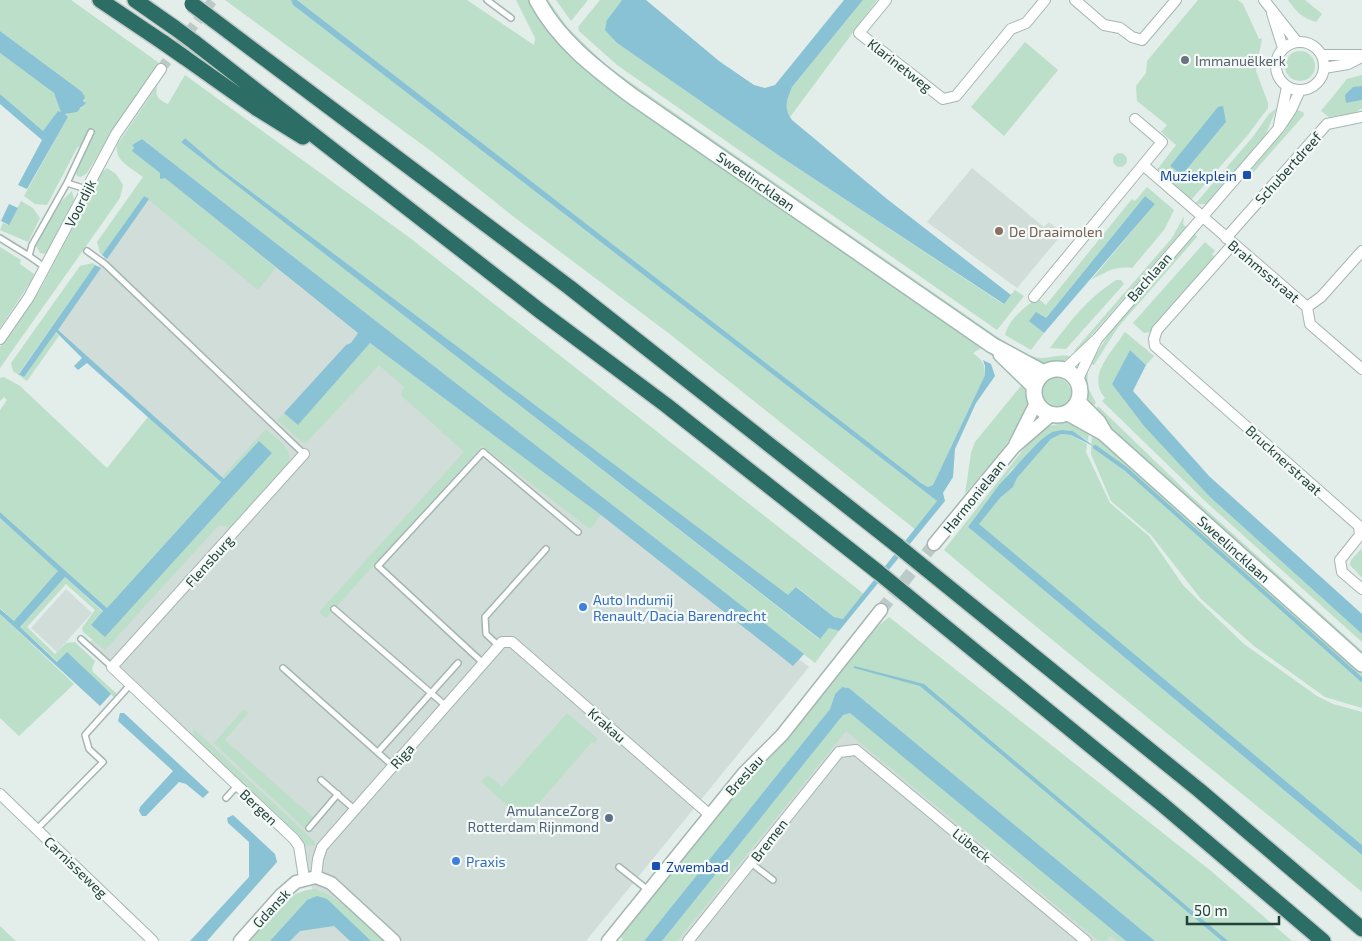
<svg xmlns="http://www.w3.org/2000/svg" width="1362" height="941" font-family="'Exo 2',sans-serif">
  <rect width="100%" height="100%" fill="#e3edea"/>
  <path fill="#d1ddd9" d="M972,168l72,59 5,-5 14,11 -46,55 -90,-66z
    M160,173l445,334 204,160 -223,274h-309l38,-42 -16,-57 -211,-198 142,-157 -176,-159 43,-60z
    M66,589l26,24 -35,39 -26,-24z
    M848,700l288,241h-483z"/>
  <path fill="#bbdfc8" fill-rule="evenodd" d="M0,0h71l88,63 -42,60 -30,50 -6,4 -4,-1 -1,-4 17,-38 -5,-3 -6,13 -5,4 -30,57 -12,-1 -11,-8 44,-79 -4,-2 19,-8 2,-4 -4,-12 -81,-60z
    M225,0h66l2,5 644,496 -21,29 -245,-195 -157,-118 -79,-63z
    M297,0h170l67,45 1,-7 -19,-38h13c15,27 35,49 58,71l396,276 -10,6c9,7 12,10 12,22l-52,110 -5,2 -14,-9z
    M542,0h6l20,28 39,38 392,272c12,8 26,19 42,20 10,0 20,-5 31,-1 -18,10 -31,10 -49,1l-407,-281 -41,-34z
    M556,0h32l-17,21z
    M600,0h22l-15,20 10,23 164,114 222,147 12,-14 9,6 -27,34 -380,-265 -38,-34 -1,-4z
    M863,0h14l-87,117c-7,-11 -2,-20 2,-30z
    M1198,0h40l5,4 16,35 3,-1 -6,33 12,32v5l-21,28 -56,64 -34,-30 19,-25 -15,-13 6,-7 -30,-24 -1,-15 10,-13 1,-12zM1226,122l-44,53 -12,-9z
    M1288,0h17l17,14 -6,8c-14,-4 -20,-11 -28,-22z
    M1025,42l33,28 -54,66 -33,-29z
    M1285 66a15 15 0 1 1 30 0a15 15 0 1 1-30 0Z
    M0,53l54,40 8,20 -4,-1 -14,20 -44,-38z
    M185,75l225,163 454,356 -21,25 -9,-2 -37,-30 -9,9 -567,-427 -36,-31 -4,3 638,498 10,-11 10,3 -24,32 -673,-524 -10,6 2,3 -1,3 27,22v6l5,-1 111,90 -18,22 -114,-94 -42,59 -2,-2 -3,-11 46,-65c-11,-9 -29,-16 -26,-32l40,-59c-2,11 1,13 11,18z
    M1362,75v11l-9,2 -7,15 16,-3v8l-7,5 -26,4 -8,-6 26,-32z
    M1277,108l-13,30 -58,66h-11l57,-66 17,-24z
    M1296,110l7,2 1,3 -53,60 -3,-2 37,-43z
    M1113 160a7 7 0 1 1 14 0a7 7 0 1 1-14 0Z
    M107,168l9,6 7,11 -3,13 -120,170v-21l40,-57 51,-97 11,-21z
    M1147,187l27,23 -10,20 -32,38c-17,-2 -26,4 -41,12l64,-76 -10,-8 -100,123 -5,-5 -10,7 14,12 -13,17 -26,-15c4,-16 19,-27 32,-37l9,7 86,-106 3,2z
    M72,191l2,9 -26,51 -2,3 -6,-1 -4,-7 20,-39z
    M21,201l12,7 7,10 -12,24 -28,-12 3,-7 5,2z
    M1184,216l-1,8 3,3 -110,126 -2,-2 98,-113z
    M1195,234l2,3 -79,90 -24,38 -4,-1 24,-38z
    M1205,242l10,9 -3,3 2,3 -64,75 -6,1 -11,-10z
    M0,247l21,13 -1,4 14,10 -1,4 -33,50z
    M93,263l2,2 -76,108 5,4 31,-45 4,4 -32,45 -14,-10 -2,-8 69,-97z
    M1116,280h5l3,4 -58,65 -16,-1c23,-30 35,-47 66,-68z
    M1125,332l29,24 -8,9 -16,-15 -18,34 98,113 152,137v8l-157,-141 -103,-100 3,-3c-19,-22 7,-46 20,-66z
    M370,343l231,172 -11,14 -108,-83 -156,172 -7,-6 145,-160 -63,-57 3,-8 -25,-22 -73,78 -4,-1 -25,-22 7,-7 14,12z
    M1086,369h2l-1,17 9,17 -5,6c-9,-13 -9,-25 -5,-40z
    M4,377l16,9 87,82 41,-51 73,65 -114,126 -107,-96v-102l7,-10 -3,-3 -4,4v-23z
    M1041 393a15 15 0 1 1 30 0a15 15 0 1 1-30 0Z
    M1025,381c17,33 -40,88 -60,113l6,-41 4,-11z
    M1098,406l91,88 173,157v4l-269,-243z
    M1072,421l17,9 -1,11 -15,-10 -11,-1 -32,21 -10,13 -8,5 -44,58 394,328v37c-139,-115 -280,-226 -418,-342l90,-114 15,-10z
    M266,429c9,9 27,19 23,33l-60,67 -3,-3h-8l-113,124 -22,-18 -1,-4 13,-18 -29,-26 -39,43 28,27 11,-11 9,-1 20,19 -3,7 1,4 25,23 -3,3 -48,-45 -9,9 -38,-35 45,-50 38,35 -12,13 14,12 167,-184 -13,-12 -35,38 -2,-2z
    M1092,432l270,239v37l-37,-11 -71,-51 -53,-47 -50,-64 -40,-34 -20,-47z
    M1061,434l10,1 16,9 -1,8 24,51 39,33 34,49 17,17 44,42 73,52 16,8 29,8v133l-384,-321 22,-26 13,-11 4,-9 34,-39z
    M0,518l59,53 -45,50 -14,-13z
    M1362,548v30l-12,-13 1,-5z
    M0,614l74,70 -55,52 -19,-18z
    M889,617l322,254 81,70h-137l-306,-253 -7,-1 -7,7 -5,15 -186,232h-23l2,-2 -3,-3 133,-166 31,-28 94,-116z
    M244,709l4,4 -23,27 88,77 -9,11 -90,-85z
    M567,713l31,26 -4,5 -2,-2 -68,78 -43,-38 7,-7 14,12z
    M851,713l264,218 11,10h-9l-6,-5 -5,5h-7l-253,-210 -169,210h-15l181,-226z
    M193,728l121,113 1,4 -9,1 -10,-14 -103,-97z
    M315,889c28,10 48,32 69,52h-13l-44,-41h-20l-37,41h-23c19,-21 37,-50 68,-52z
    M0,926l16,15h-16z"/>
  <path fill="#89c2d4" d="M291,0h6l624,483 7,4 5,-2 52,-110v-9l-2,-6 8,4 4,12 -19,27 -21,46 -2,28 -10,16 2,8 -106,130 -10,-3 -9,11 -639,-497 4,-4 36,31 567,426 8,-8 38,30 9,2 94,-118 -644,-496z
    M622,0h24l73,61 35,24 11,3 10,-3 69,-85h19l-71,87c-5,13 -9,21 0,33l95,79 124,96 -7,9 -223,-147 -164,-114 -12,-13 2,-10z
    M0,31l81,60 4,6 -2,4 3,2 -4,4h-1l-4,5 -12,2 3,3 -41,72 -9,-4 24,-45 -42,-36v-10l43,37 15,-20 3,1 -7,-19 -54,-40z
    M1362,86v14l-16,3 -1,-8 8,-8z
    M1223,106l3,16 -44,53 -12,-9 48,-59z
    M142,139l662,515 -11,12 -192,-151 -231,-172 -72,82 -14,-12 62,-68 5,-2 7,-10 -193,-155 -5,1v-6l-28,-22 2,-3 -2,-3z
    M144,196l5,3 -42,60 -5,-4z
    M1145,196l10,8 -111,129 -15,-12 7,-9 10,6z
    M9,204l9,4 -9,17 -8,-4z
    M95,265l6,3 -43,62 166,149 35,-38 13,12 -167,184 -14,-12 12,-14 -38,-34 -45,50 37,35 10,-10 39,37 5,5 -11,12 -100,-92v-5l14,12 44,-50 -58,-53v-6l107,96 114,-126 -134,-119 -9,7 -4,-4 8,-8 -26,-26 -32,45 -5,-3z
    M1130,350l16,15 -13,26 76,85 153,138v20l-152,-137 -66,-71 -32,-42z
    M1062,430l11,1 22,16 -24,-12 -10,-1 -10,5 -34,39 -4,9 -13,11 -21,26 383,321v10l-394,-328 31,-42 31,-34 12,-12 10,-7z
    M854,666l70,18 304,257h-6l-302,-255 -66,-18z
    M842,687l7,1 306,253h-29l-276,-228 -7,2 -181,226h-18l186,-232 5,-15z
    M120,713h4l85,79 -6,6 -17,-14 -7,-2 -33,34h-4l-3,-5 1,-4 33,-36 -55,-50z
    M233,815l42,39 2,8 -70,79h-17l59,-64v-35l-21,-19 -1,-5z
    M317,896l10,3 44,42h-21l-16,-15 -34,5 -10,10h-20l37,-41z"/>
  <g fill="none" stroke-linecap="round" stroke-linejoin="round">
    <path stroke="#89c2d4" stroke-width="4" d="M1095,447l31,22 236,211"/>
    <path stroke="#bccac7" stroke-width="10" stroke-dasharray="10 5" stroke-linecap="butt" d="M161,69l52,-69"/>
    <path stroke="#bccac7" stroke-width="12" stroke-dasharray="12 6" stroke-linecap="butt" d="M881,610l53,-66"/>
    <defs>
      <path id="service" d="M487,0l24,18
        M67,183l24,-51
        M0,238l29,18
        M87,251l18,13 199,190
        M46,268l-17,-12 3,-11 35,-62 19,6
        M334,609l112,97
        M81,639l31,28
        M499,646l-13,-12 -1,-17 61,-68
        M483,663l-105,-97 105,-114 95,80
        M283,668l110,98
        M378,752l80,-89
        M321,780l33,29
        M226,798l11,-12
        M309,828l29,-34
        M37,829l66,-67 -14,-13 -4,-14 45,-50
        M751,863l22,17
        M619,867l29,23"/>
      <path id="minor" d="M886,0l-27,33 84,66 13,-3 55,-67 15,-6 19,-23
        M1075,0l29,25 16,3 12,9 10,3 34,-40
        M1264,0l33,42
        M1272,13l11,35
        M1276 66a24 24 0 1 1 48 0a24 24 0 1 1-48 0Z
        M1322,55h39
        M1324,68l24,-4 14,-7
        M1135,119l27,23 -19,23 164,142 3,17 52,45
        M1279,125l8,-38
        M1226,238l101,-114 35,-7
        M1233,244l-76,86 -3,9 1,7 204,180 1,9 -20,25 2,12 20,17
        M1034,297l109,-132
        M1307,307l14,-10 41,-46
        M0,339l29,-42 87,-163 45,-65
        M1064,370l34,-32 181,-210 12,-18 9,-20
        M1077,381l20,-42
        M304,454l-192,213 182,172 5,7 5,32
        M0,794l153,147
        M316,877l2,-18 4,-12 180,-205h10l198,173
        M688,941l151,-189 17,-2 230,191"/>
      <path id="tertiary" d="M1015,445l21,-42
        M934,544l80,-97 37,-32
        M240,941l41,-46 15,-13 20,-5 15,6 63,58
        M608,941l136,-168 38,-38 99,-125"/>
      <path id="secondary" d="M537,0c22,41 58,68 95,96l360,249 52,28
        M1001,354l33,32
        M1034 392a23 23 0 1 1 46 0a23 23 0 1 1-46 0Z
        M1078,402l20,20 7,12 257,230
        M1068,413l36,20"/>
      <path id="motorway" d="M100,0l64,43
        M135,0l40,28
        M212,19l357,268 329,259
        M194,42l346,269 126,94 212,167
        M184,57l72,51 47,29
        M925,568l274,222 163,139
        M905,594l258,211 160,136"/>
    </defs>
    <use href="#service" stroke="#a5b6b2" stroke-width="8"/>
    <use href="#minor" stroke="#a5b6b2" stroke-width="12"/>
    <use href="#tertiary" stroke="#a5b6b2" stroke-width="15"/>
    <use href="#secondary" stroke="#a1bab3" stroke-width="18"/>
    <use href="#motorway" stroke="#c1cac8" stroke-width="18"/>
    <use href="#service" stroke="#fff" stroke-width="5"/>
    <use href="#minor" stroke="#fff" stroke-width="10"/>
    <use href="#tertiary" stroke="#fff" stroke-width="12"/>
    <use href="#secondary" stroke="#fff" stroke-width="15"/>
    <use href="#motorway" stroke="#2c6d66" stroke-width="15"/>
    <defs>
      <path id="motorway-bridge" d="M192,4l20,15
        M175,28l19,14
        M164,43l20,14
        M898,546l27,22
        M878,572l27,22"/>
    </defs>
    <use href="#motorway-bridge" stroke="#c1cac8" stroke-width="18" stroke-linecap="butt"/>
    <use href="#motorway-bridge" stroke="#2c6d66" stroke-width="15"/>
  </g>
  <circle fill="#6b7280" stroke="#f4faf7" stroke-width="2" cx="1185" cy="60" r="5"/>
  <g fill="#1a4fb4" stroke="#f4faf7" stroke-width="2">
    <rect x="1242" y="170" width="10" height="10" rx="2.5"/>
    <rect x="651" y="861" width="10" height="10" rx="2.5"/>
  </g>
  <circle fill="#8d6e63" stroke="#f4faf7" stroke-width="2" cx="999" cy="231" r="5"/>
  <g fill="#3f7fe0" stroke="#f4faf7" stroke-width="2">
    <circle cx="583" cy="607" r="5"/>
    <circle cx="456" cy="861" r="5"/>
  </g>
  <circle fill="#5c6f8a" stroke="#f4faf7" stroke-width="2" cx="609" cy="818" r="5"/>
  <g text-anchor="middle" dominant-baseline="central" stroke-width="4.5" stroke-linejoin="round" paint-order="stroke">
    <g font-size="14" fill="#5b616d" stroke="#f4faf7" text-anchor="start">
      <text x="1195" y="60">Immanuëlkerk</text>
    </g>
    <g font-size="14" fill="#22403a" stroke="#f4faf7">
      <text transform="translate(900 65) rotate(38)">Klarinetweg</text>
      <text transform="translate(1288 168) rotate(-48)">Schubertdreef</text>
      <text transform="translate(756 181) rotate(35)">Sweelincklaan</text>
      <text transform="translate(80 203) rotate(-63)">Voordijk</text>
      <text transform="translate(1264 271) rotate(40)">Brahmsstraat</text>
      <text transform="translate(1149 277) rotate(-49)">Bachlaan</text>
      <text transform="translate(1284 460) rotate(42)">Brucknerstraat</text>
      <text transform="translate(974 496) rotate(-51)">Harmonielaan</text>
      <text transform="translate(1234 549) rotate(42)">Sweelincklaan</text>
      <text transform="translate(209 561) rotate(-48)">Flensburg</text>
      <text transform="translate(607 725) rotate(41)">Krakau</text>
      <text transform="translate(402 756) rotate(-49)">Riga</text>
      <text transform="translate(744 775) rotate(-48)">Breslau</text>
      <text transform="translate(259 807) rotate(43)">Bergen</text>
      <text transform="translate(769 840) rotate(-52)">Bremen</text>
      <text transform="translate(972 845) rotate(39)">Lübeck</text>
      <text transform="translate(76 867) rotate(44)">Carnisseweg</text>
      <text transform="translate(271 908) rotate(-47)">Gdansk</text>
    </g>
    <g font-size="14" fill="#164399" stroke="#f4faf7" text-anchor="end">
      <text x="1237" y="175">Muziekplein</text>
      <text x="666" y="866" text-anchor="start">Zwembad</text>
    </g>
    <g font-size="14" fill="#785e54" stroke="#f4faf7" text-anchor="start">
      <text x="1009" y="231">De Draaimolen</text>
    </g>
    <g font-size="14" fill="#366cbe" stroke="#f4faf7" text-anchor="start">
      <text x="593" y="599">Auto Indumij<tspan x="593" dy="16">Renault/Dacia Barendrecht</tspan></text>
      <text x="466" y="861">Praxis</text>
    </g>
    <g font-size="14" fill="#4e5e75" stroke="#f4faf7" text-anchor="end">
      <text x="599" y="810">AmulanceZorg<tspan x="599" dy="16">Rotterdam Rijnmond</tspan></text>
    </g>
  </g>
  <path d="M1187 916v8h92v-8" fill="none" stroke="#22403a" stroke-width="2.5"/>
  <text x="1194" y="916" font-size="15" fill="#22403a" stroke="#f4faf7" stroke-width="4" paint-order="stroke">50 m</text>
</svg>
